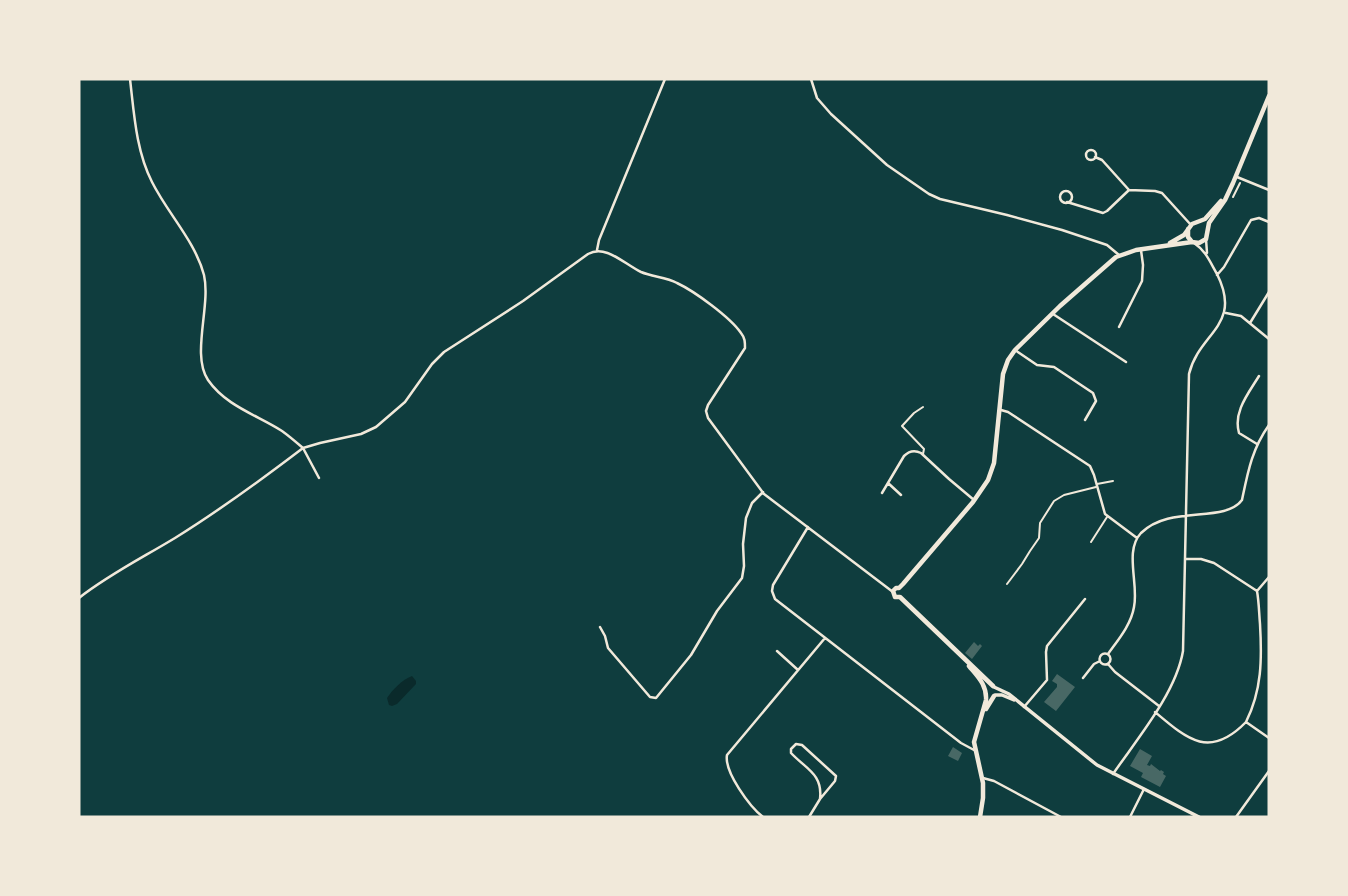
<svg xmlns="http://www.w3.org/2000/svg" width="1348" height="896" font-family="'Archivo Narrow',sans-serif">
  <rect width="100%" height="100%" fill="#0f3d3e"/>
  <path fill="#0a2a2b" d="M412,676l4,5v3l-19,20 -5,2 -3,-1 -2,-7c6,-9 15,-18 25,-22z"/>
  <path fill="#486865" d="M974,642l4,4 2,-2 2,2 -10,13 -7,-6z
    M1057,674l18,13 -19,24 -12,-9 13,-15v-3l-5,-3z
    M953,747l9,6 -4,8 -10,-5z
    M1140,749l12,7 -5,9 3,1 1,-2 9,7 1,-1 3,2 -1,2 3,2 -6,11 -19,-10 2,-4 -13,-7z"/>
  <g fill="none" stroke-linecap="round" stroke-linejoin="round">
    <path stroke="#f1e9da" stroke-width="2" d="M1233,197l7,-14"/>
    <path stroke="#f1e9da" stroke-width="2" d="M923,454l1,-5 -22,-23 12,-13 9,-6
      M1097,484l16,-3
      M1091,542l16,-25
      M1007,584l15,-20 8,-13 9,-13 1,-15 14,-22 10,-6 32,-8"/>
    <path stroke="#f1e9da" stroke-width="2.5" d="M130,79c4,34 6,72 22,103 16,32 43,59 52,93 7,31 -13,80 4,105 18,26 49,35 74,51 7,5 14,11 21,17l17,-5 41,-9 15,-7 29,-25 27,-38 12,-12 79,-51 65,-47c18,-10 36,10 53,18 12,5 25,5 36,11 17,8 53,34 64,50 4,5 4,9 4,15l-37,57 -2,6 2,7 56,76 129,98
      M811,79l6,19 14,16 56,51 42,29 11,5 67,16 55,15 45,15 12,10
      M1086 155a5 5 0 1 1 10 0a5 5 0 1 1-10 0Z
      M1095,157l7,3 27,30 26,1 7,2 29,32
      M1237,177l32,13
      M1060 197a6 6 0 1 1 12 0a6 6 0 1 1-12 0Z
      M1067,202l36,11 4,-2 22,-21
      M1206,239l1,14
      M597,250l2,-10 66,-161
      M1217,275l7,-8 27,-47 8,-2 10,4
      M1226,313l15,3 28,23
      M1053,314l73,48
      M1250,323l19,-31
      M1119,327l23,-46 1,-16 -2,-15
      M1015,350l22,15 17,2 39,26 3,8 -11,19
      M1001,410l7,2 82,54 4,9 11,39 32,24
      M1257,444l-18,-11c-6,-21 9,-39 20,-57
      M888,483l13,12
      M882,493l22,-37c5,-5 11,-6 17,-3l28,26 25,21
      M808,527l-35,58 -1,6 3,8 186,144 13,7
      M1185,559h16l13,4 43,28
      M1269,577l-12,14c2,11 2,22 3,33 2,35 2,66 -14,98l23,16
      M79,598c29,-23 63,-40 96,-60 45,-28 86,-58 128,-90l16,30
      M600,627l5,9 3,12 42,49 6,1 35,-43 26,-44 25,-33 2,-12 -1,-22 3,-26 6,-15 11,-11
      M777,651l21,19
      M1099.5 659a5.5 5.5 0 1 1 11 0a5.5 5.5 0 1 1-11 0Z
      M1108,654c10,-14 23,-29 26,-47 5,-23 -10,-56 7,-74 29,-29 83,-9 101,-33 6,-29 10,-51 27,-75
      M1108,664l7,8 44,34
      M1083,678l11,-14 6,-3
      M1024,707l23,-27 -1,-28 1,-6 38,-47
      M1155,712c33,28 55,47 91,10
      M1113,774c24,-35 63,-81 70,-123l6,-277c10,-42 54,-48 28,-100 -7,-12 -11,-23 -23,-31
      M983,778l11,3 67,36
      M763,817c-13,-10 -39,-45 -36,-62l98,-117
      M809,817l11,-18 15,-18 1,-5 -34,-31 -6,-1 -5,5v4c15,16 32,21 29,46
      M1130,817l14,-28
      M1236,817l33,-46"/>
    <path stroke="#f1e9da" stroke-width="3.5" d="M994,687l15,7 88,71 102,52
      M995,695h7l12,5"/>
    <path stroke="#f1e9da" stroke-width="4.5" d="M1188,229v8l4,5 7,1 7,-4 3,-16 16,-23 8,-17 36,-87
      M1170,243l14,-8 8,-11 13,-5 16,-18
      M969,666c9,11 18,19 17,34l-12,42 9,41v15l-3,19
      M993,686l-93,-89h-5l-2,-6 3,-3h3l4,-4 70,-82 15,-22 6,-17 9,-89 5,-14 7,-10 45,-44 56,-49 20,-7 56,-8
      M986,709l8,-13"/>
  </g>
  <rect width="1348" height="896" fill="none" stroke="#f1e9da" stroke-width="161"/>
</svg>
